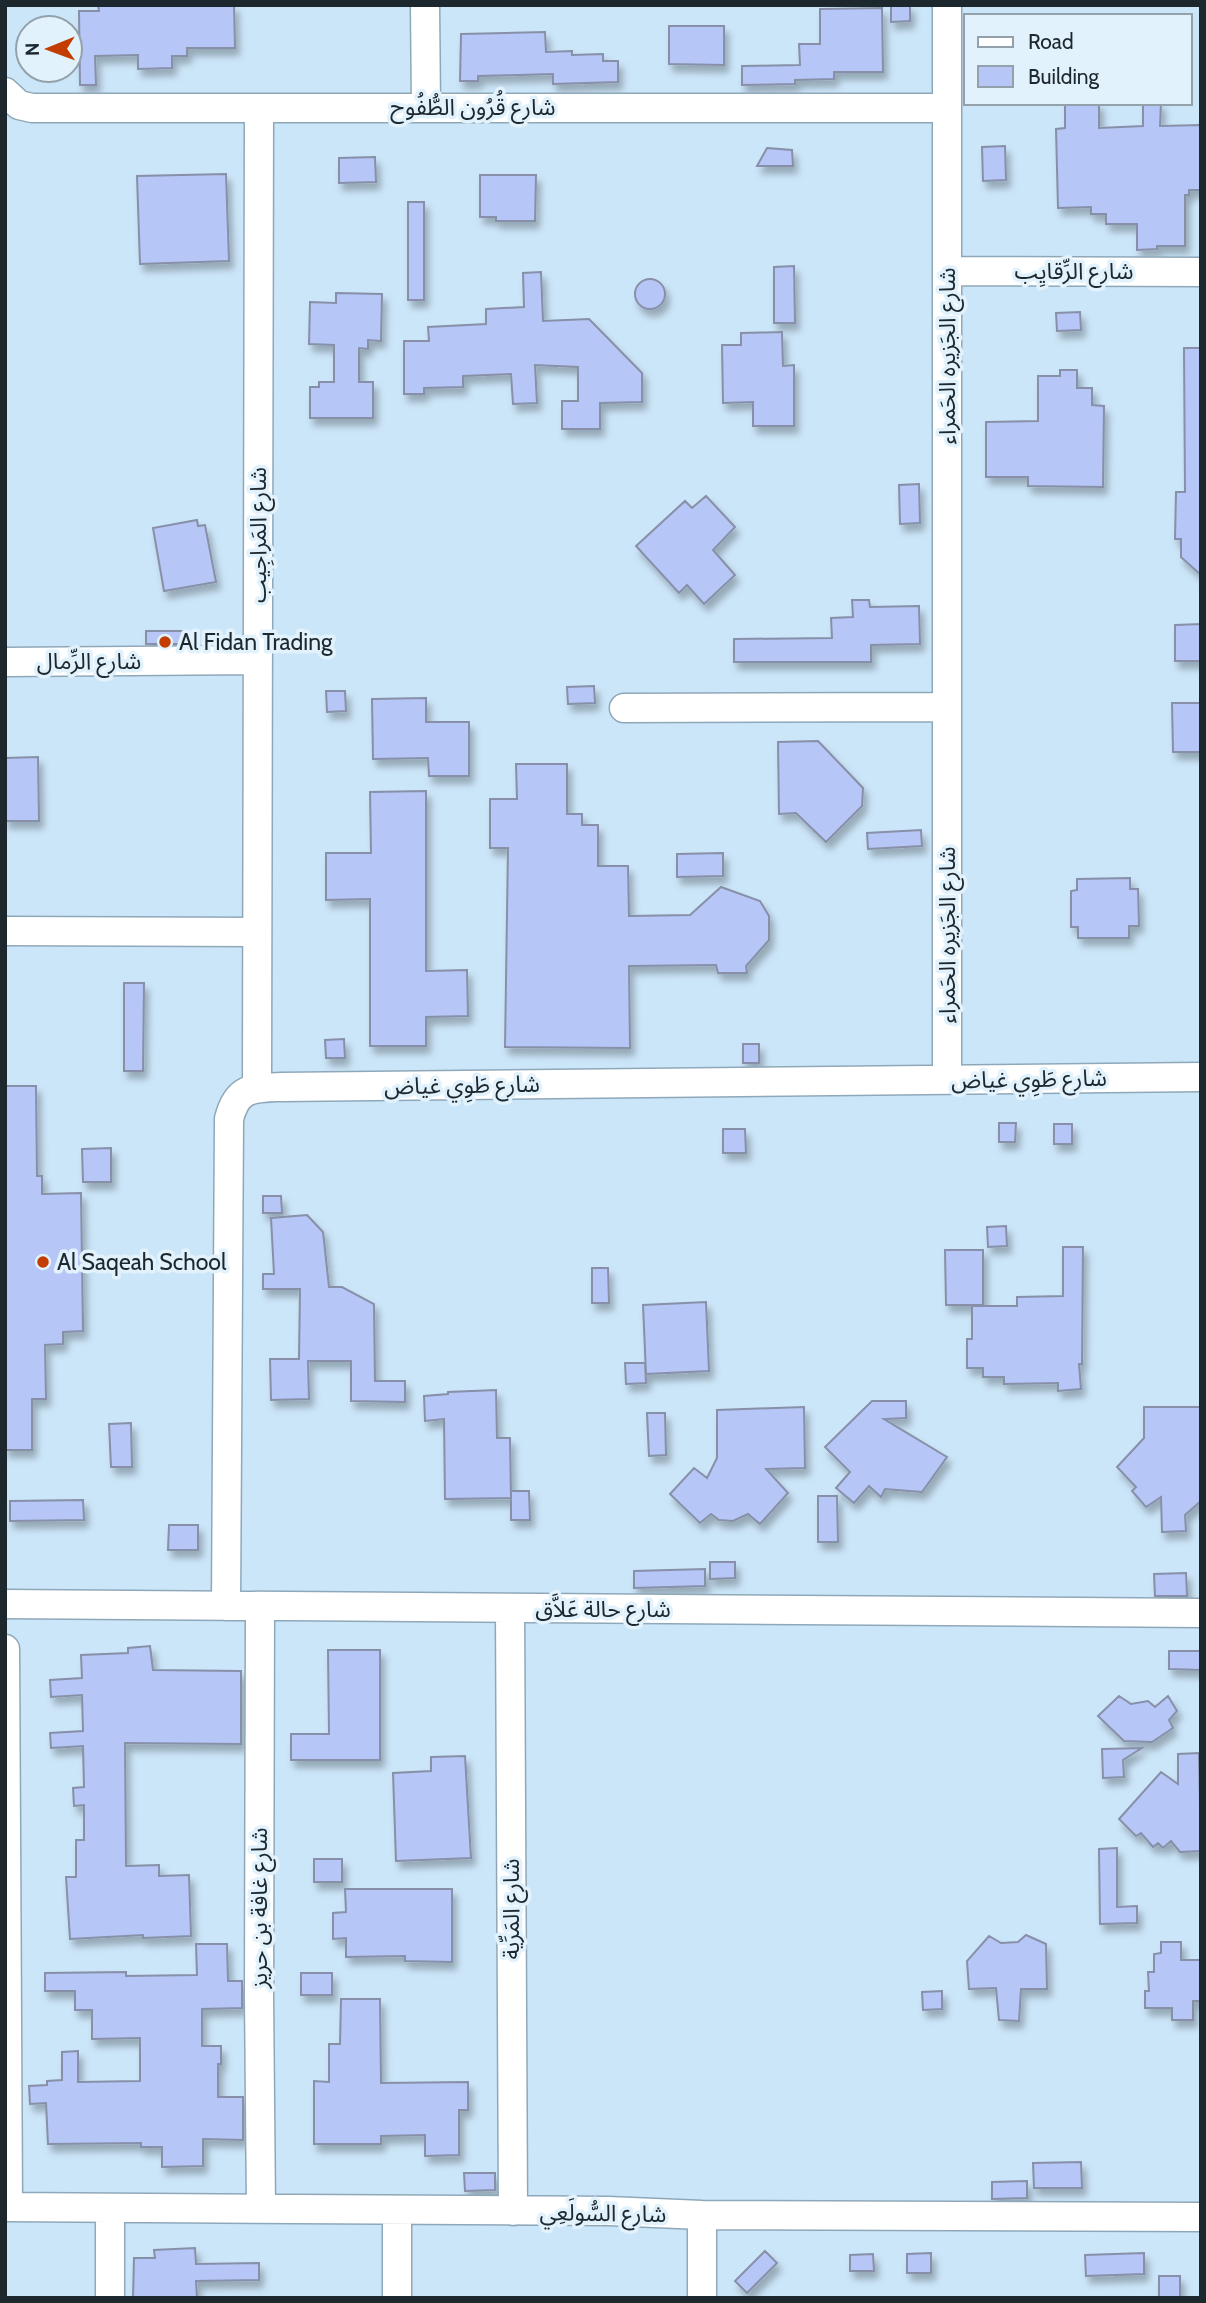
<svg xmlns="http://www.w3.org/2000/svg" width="1206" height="2303" font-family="Cabin,'Noto Sans Arabic',sans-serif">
  <defs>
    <filter id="shadow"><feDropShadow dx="4" dy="7" stdDeviation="3.5" flood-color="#0004"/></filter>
  </defs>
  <rect width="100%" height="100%" fill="#cce6f9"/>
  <path fill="#b6c6f6" stroke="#8790a8" stroke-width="2" filter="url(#shadow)" d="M98,5h136l1,43h-48v8h-15v12l-34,1v-14l-43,1 1,29h-16l-1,-74h20z
    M891,5h19v16l-19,1z
    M882,8l1,64h-49v7l-39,1v4l-53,1v-19l58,-1 -1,-21h21v-35z
    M669,26h55v39l-55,-1z
    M545,32l1,20 26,-1v4l31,-1v7h15v21l-65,2v-10l-75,2v5h-18l1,-47z
    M1065,103h34v25l44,-2v-23h18l-1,23 41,-1v65h-12v5h-4v51h-28v3l-20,1v-26h-31v-10h-15v-7l-33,1 -2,-79 9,-1z
    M1005,146l1,34 -23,1 -1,-34z
    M767,148l25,2 1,16h-36z
    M375,157l1,25 -37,1v-25z
    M226,174l3,87 -89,3 -3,-88z
    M480,175h56l-1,46h-39v-4h-16z
    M408,202h16v98h-16z
    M794,266l1,57h-21v-56z
    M541,272l2,49 46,-2 53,54v29l-42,1v26h-38v-28h16v-34l-43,-2 2,38 -24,1 -2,-30 -48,2v11l-39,1v6h-20v-53h25l-1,-14 58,-3v-15l38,-2 -1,-34z
    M635 294a15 15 0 1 1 30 0a15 15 0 1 1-30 0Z
    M336,293l46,1 -1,47 -13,-1v9l-9,-1v34h14v36h-63v-31h9v-5h15v-37l-25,-1 1,-42 26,1z
    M1080,312l1,18 -24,1 -1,-18z
    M782,332l1,34 11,-1v61h-41v-24l-30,1 -1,-58h19v-12z
    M1184,348h17v227l-20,-18v-18h-6l1,-47h9z
    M1060,370h17v18h15v17l12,1 -1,81 -75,-1v-9h-42v-55l52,-1v-45h22z
    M919,484l1,39 -20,1 -1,-39z
    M706,496l29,31 -22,23 22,25 -31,29 -17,-19 -8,8 -43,-47 49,-45 7,7z
    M197,520l1,6 7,-1 11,57 -52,9 -11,-63z
    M852,600h17l1,7 49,-1 1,38 -49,1v17h-137v-23l98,-1 -1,-20 22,-1z
    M1201,624v37h-26v-36z
    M146,631h39v13h-39z
    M594,686l1,17 -27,1 -1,-17z
    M326,691h19l1,20 -19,1z
    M426,698v24h43v54h-40l-1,-18 -55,1 -1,-60z
    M1172,703h29v49h-28z
    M818,741l45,47 -1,18 -36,36 -30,-29 -17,1 -1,-72z
    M38,757l1,64h-34v-63z
    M516,764h51v50h15v11h16v41h30l1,50 61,-1 31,-28 39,14 9,15v24l-23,26 1,7h-29l-2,-8 -87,1 1,82 -125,-1 3,-199h-18v-49h27z
    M426,791v180l41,-1 1,46 -42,1v29h-56v-147l-44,1v-47h45l-1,-61z
    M921,830l1,16 -54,3 -1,-16z
    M723,853v23l-46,1v-23z
    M1130,878v11h8l1,37h-10v12h-51v-11h-7v-36l6,-1v-11z
    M124,983h20l-1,88h-19z
    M344,1039l1,19h-19l-1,-18z
    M743,1044h16v19h-16z
    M5,1086h31l1,90h5v18l39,-1 2,138 -20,1v12l-18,1 1,54h-14v51h-27z
    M999,1123h17l-1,19h-16z
    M1054,1124h18v20h-18z
    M723,1129h22l1,24h-23z
    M111,1148v34h-28l-1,-33z
    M263,1196h18l1,17h-19z
    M307,1215l16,17 6,55h13l32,17 1,77h30v21l-54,-1v-40h-43l1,38 -38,1 -1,-41h29l1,-70h-37v-15h11l-3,-56z
    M1006,1226l1,20 -19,1 -1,-20z
    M1063,1247h20l-1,117h-3l2,25 -23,2v-8l-54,1v-7h-21v-9h-16v-29h5v-33h45v-9l46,-1z
    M945,1250h38v55h-37z
    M592,1268h16l1,35h-17z
    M706,1302l3,69 -63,3 -3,-69z
    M625,1363h20l1,20 -20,1z
    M496,1390l1,48h13l1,60 -66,1 -1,-80 -19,2 -1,-25 24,-2v-2z
    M872,1401h34v17l-22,1 63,38 -25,35 -37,-3 -4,8 -12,-11 -15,17 -18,-15 14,-16 -25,-25z
    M804,1407l1,61 -39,1 22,24 -28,31 -12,-10 -15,7 -14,-1 -8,-6 -11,9 -30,-29 24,-26 13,10 10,-20v-48z
    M1144,1407h57v94l-16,14 1,16 -24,1 -1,-35 -15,10 -14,-16 4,-4 -19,-20 27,-29z
    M647,1413h18l1,42 -17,1z
    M131,1423l1,44h-21l-2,-43z
    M511,1491h18l1,29h-19z
    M818,1496h19l1,46h-20z
    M83,1500l1,20 -74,1v-20z
    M169,1525h29v25h-30z
    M710,1562h25v16l-25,1z
    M705,1569v17l-71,2v-17z
    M1186,1573l1,23h-32l-1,-22z
    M150,1646l3,24 88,1v73l-116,-1 1,123 33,-1v11l30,-1 2,61 -48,2v-3l-73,4 -4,-62h10v-37h8v-35l-10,1 -1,-18 11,-1 -1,-41 -32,2 -1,-15 33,-2 -1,-36 -31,2 -1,-17 32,-2 -1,-23 47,-2v-5z
    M328,1650h52v110h-89v-26h38z
    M1169,1651h32v19l-32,-1z
    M1119,1696l12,8 17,-3 7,6 13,-11 9,15 -8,9 4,8 -21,14 -28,-1 -26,-25z
    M1142,1748l-19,12 1,17 -21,1 -1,-29z
    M1199,1753l2,98 -21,1 -9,-11 -8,7 -5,-5 -5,4 -12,-14 -5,3 -17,-17 42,-47 17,12v-30z
    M465,1756l6,102 -75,3 -3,-88 38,-2v-14z
    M1117,1848v59l20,-1v17l-37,1 -1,-75z
    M314,1859h28v23h-28z
    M345,1889h107v73l-47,-1v-5l-59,1v-19l-13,1v-26l13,-1z
    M1026,1935l20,9 1,45h-26l-2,32 -20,-1 -3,-32 -27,1 -2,-28 22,-25 12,7 17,-1z
    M1161,1942h20v18h20v41h-8v19h-21v-12h-27v-17h4l-1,-19h6v-18l7,-1z
    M196,1944h31l1,37h14v27l-40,1v37h19v18h-3v33h25v43l-40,-1v27l-41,1v-20h-21v-4l-93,1 -2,-41 -16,1 -1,-18 18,-1v-4l15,-1v-28l16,-1v31l62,-1v-43l-48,1v-29h-17v-19h-30v-18l81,-1v4l71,-1z
    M301,1973h31v22h-31z
    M942,1991v18l-19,1 -1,-18z
    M341,1999h39l1,84 87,-1v28h-9v45l-34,1v-21l-44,1v8h-67v-63l15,1v-38h11z
    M1081,2162l1,26h-48l-1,-25z
    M464,2173h31v17l-30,1z
    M1027,2181v17l-35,1v-17z
    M195,2248l1,16 63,-1v17l-63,1 1,17h-64l1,-40h21l-1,-8z
    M765,2251l12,12 -30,30 -12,-12z
    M931,2253v20h-24v-19z
    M1144,2253v21l-58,2 -1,-21z
    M873,2254l1,17h-24v-16z
    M1159,2276h21v22h-21z"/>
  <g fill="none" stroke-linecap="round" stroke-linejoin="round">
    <defs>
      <path id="minor" d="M425,5l1,103
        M947,5v1074
        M5,92l14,13 13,3h915
        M947,271l254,1
        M5,662l253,-2
        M624,708l323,-1
        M5,931l252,1
        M257,1088l2,-980
        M5,1604l1196,9
        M226,1606l3,-487c8,-32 23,-31 52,-32l920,-10
        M260,1606l-1,389 2,214
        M510,1608l3,603
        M5,1649l3,558
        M5,2207l603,4 94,4 499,2
        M110,2208v90
        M397,2210v88
        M702,2215v83"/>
    </defs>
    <use href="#minor" stroke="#8fa8b9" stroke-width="31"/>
    <use href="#minor" stroke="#fff" stroke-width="28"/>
  </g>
  <g fill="#c33c00" stroke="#e2f2fd" stroke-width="2.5">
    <circle cx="165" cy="642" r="7"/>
    <circle cx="43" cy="1262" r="7"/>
  </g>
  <g text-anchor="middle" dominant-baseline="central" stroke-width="7" stroke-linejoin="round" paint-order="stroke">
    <g font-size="23" fill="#1d272e" stroke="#e2f2fd">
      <text x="473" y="107">شارع قُرُون الطُّفُوح</text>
      <text x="1074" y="271">شارع الرِّقايِب</text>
      <text transform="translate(947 356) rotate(-90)">شارع الجَزيره الحَمراء</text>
      <text transform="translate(258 535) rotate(-90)">شارع المَراجِيب</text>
      <text x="89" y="661">شارع الرِّمال</text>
      <text transform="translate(947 935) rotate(-90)">شارع الجَزيره الحَمراء</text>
      <text transform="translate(1029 1079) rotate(-1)">شارع طَوِي غياض</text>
      <text transform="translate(462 1085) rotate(-1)">شارع طَوِي غياض</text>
      <text x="603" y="1609">شارع حالة عَلاَّق</text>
      <text transform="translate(259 1908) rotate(-90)">شارع غافة بن حريز</text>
      <text transform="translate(511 1909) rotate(-90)">شارع المَرِّية</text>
      <text transform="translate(603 2213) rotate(1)">شارع السُّولَعِي</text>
    </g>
    <g font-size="23" fill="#1d272e" stroke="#e2f2fd" text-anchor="start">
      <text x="179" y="642">Al Fidan Trading</text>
      <text x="57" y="1262">Al Saqeah School</text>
    </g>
  </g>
  <rect width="1206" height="2303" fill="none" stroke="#1d272e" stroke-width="14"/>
  <rect x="964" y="14" width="228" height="91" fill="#e2f2fd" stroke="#93a1aa" stroke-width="2"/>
  <rect x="978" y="37" width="35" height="10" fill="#ffffff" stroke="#93a1aa" stroke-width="2"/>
  <text x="1028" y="49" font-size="21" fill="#1d272e">Road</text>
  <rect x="978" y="66" width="35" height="21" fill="#b6c6f6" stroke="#93a1aa" stroke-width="2"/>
  <text x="1028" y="84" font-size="21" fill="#1d272e">Building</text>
  <g transform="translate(49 49) rotate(269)"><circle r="33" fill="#e2f2fd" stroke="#93a1aa" stroke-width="2"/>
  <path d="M0-5L12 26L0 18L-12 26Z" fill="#c33c00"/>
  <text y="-10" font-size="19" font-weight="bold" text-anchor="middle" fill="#1d272e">N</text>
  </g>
</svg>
